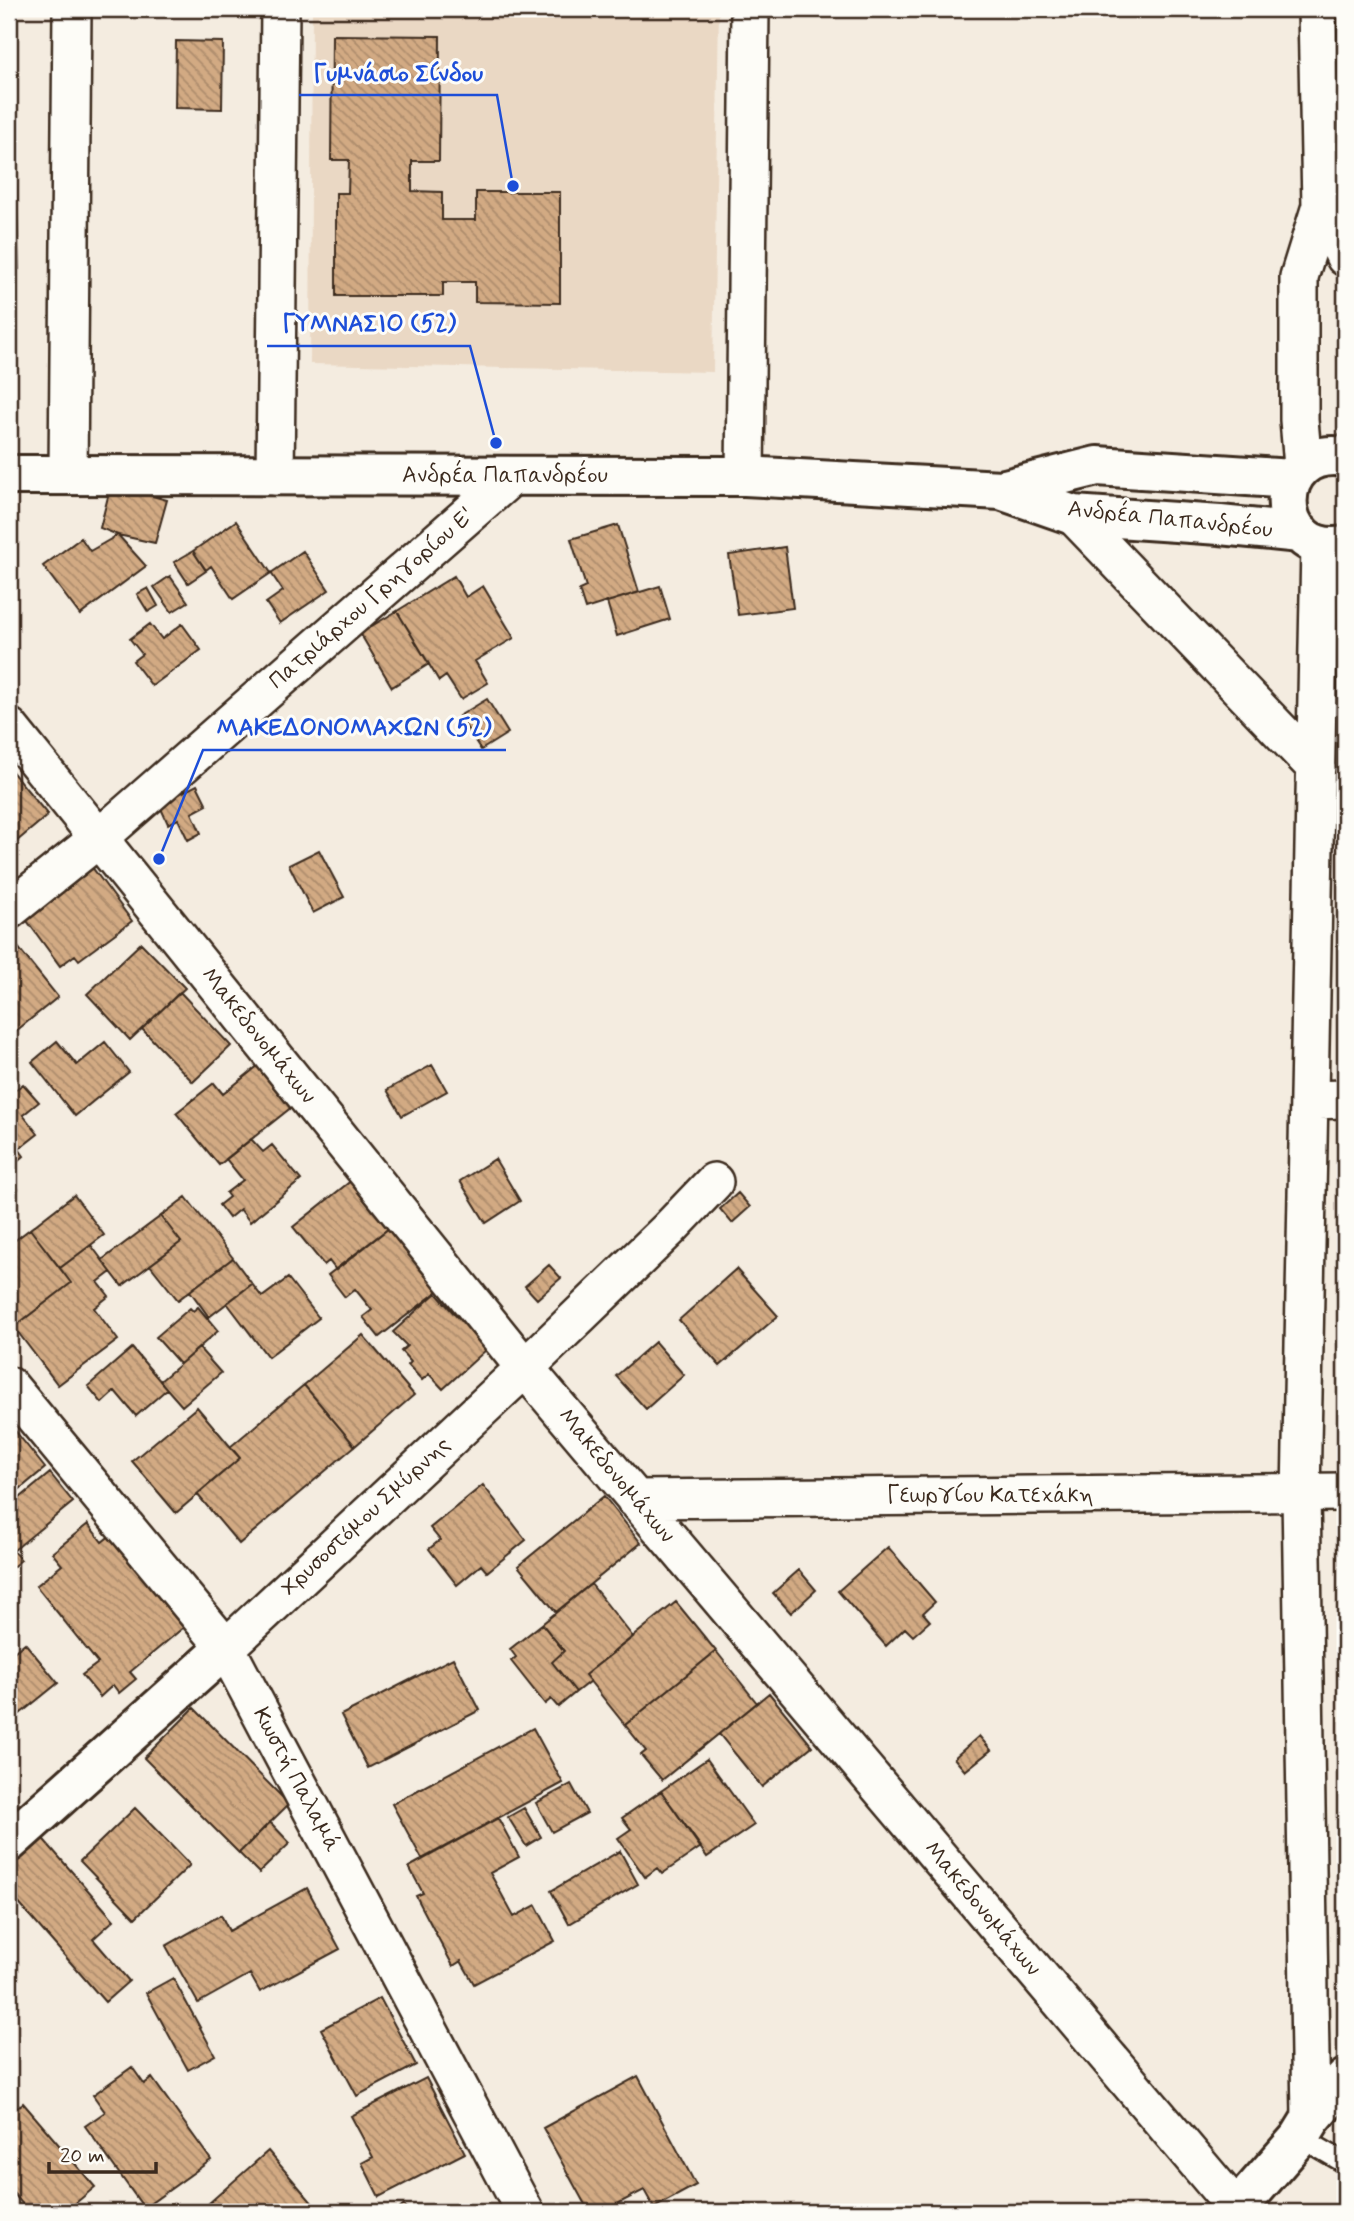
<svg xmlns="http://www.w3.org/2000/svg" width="1354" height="2221" font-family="Mynerve,sans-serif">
  <defs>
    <pattern id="building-back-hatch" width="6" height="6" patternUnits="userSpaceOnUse" patternTransform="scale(1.75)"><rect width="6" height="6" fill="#d2aa83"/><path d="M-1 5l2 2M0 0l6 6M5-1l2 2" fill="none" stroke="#ac8b6b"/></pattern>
  </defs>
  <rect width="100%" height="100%" fill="#f4ece0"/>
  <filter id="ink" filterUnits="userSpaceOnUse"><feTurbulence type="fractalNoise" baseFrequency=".0143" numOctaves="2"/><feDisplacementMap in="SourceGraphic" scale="14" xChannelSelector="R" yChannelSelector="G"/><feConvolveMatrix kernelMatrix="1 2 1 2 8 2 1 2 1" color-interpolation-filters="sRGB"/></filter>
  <g filter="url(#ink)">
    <path fill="#ead8c4" d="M312,9h407l-6,363 -403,-8z"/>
    <path fill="url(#building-back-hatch)" stroke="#3b2a1e" stroke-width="2" d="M332,35l108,1 -1,125h-27v30l30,1v28h34v-28h84v111l-85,-1v-20h-32v14h-107v-103h12l1,-33h-18z
      M176,41l47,1 -1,67 -47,-1z
      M16,185l3,84 -10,1v-84z
      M111,485l56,15 -12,43 -37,-8 -18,-7z
      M236,521l35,52 -38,26 -22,-33 -5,4 -13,-19z
      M618,525l21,67 -54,17 -6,-19 7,-3 -15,-48z
      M118,535l28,31 -66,49 -37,-49 38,-28 9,13z
      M785,547l8,61 -55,7 -9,-60z
      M193,551l13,20 -18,12 -14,-21z
      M303,551l26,39 -49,33 -14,-20 17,-12 -12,-18z
      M170,576l18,26 -16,10 -18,-25z
      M454,576l12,21 17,-11 31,52 -39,23 13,22 -27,16 -15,-23 -7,5 -42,-70z
      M660,586l10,33 -53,17 -10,-34z
      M148,588l10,18 -10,6 -11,-18z
      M397,611l32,53 -37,23 -32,-54z
      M150,624l12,15 20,-15 19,26 -49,36 -19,-25 9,-7 -12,-15z
      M487,699l21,34 -27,17 -22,-34z
      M9,768l39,47 -38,32 -1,-2z
      M197,785l10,20 -15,8 9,20 -13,7 -10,-21 -10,5 -9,-20z
      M319,850l25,47 -31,16 -24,-48z
      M89,863l43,58 -53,39 -4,-5 -15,11 -38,-52z
      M9,936l49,61 -42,34 -4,-6 -3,2z
      M141,943l44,45 -55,52 -43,-46z
      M180,992l51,54 -38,36 -51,-53z
      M57,1041l20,24 28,-23 24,30 -54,44 -43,-54z
      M259,1065l34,41 -74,59 -43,-52 38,-30 9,11z
      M432,1065l15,26 -45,25 -15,-26z
      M9,1073l7,8 -7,6z
      M23,1084l16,18 -16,13 15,19 -19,15 5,7 -15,13v-60l4,-3 -4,-6v-5z
      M251,1139l12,13 9,-7 29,35 -51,42 -10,-13 -11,9 -10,-13 10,-8 -3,-4 17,-13 -17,-21z
      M495,1159l25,42 -34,22 -26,-42z
      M9,1178l9,11 -9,8z
      M352,1180l37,48 -53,42 -7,-9 -5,4 -31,-38z
      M738,1193l12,14 -18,16 -12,-14z
      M74,1195l30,40 -44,33 -30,-39z
      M186,1197l47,61 -55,42 -28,-35 31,-23 -20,-26z
      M161,1216l20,26 -59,44 -20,-26z
      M389,1228l49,63 -59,46 -16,-20 9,-7 -17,-21 -10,8 -17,-22z
      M30,1229l41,54 -57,44 -5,-7v-75z
      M91,1245l20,27 -13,10 11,14 -15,12 24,32 -60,45 -44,-58 57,-44 -11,-15z
      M233,1258l19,26 -43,33 -19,-26z
      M549,1265l12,13 -24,21 -12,-13z
      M736,1269l42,47 -58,50 -41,-46z
      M288,1278l31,40 -51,39 -41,-54 25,-19 10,13z
      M436,1293l21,24 9,-8 12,13 -8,9 16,19 -43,39 -14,-15 -7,6 -14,-15 3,-3 -10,-11 6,-5 -14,-14z
      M198,1307l20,24 -38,33 -24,-27 34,-29 3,3z
      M363,1335l51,60 -59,51 -51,-61z
      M655,1342l29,33 -38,34 -30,-33z
      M132,1348l35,41 -31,27 -21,-25 -13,12 -14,-17z
      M199,1348l22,25 -39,33 -22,-25z
      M304,1385l51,61 -116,98 -42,-50 43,-36 -10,-11z
      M197,1407l43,51 -64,55 -44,-52z
      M9,1423l36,45 -36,30z
      M50,1473l23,29 -60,49 8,9 -12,10v-63z
      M483,1485l43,55 -39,32 -6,-7 -24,20 -28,-36 11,-9 -10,-12z
      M604,1496l37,47 -85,69 -38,-46z
      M88,1524l14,18 14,-11 74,91 -60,50 6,7 -17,14 -6,-8 -13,12 -18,-22 16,-12 -62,-77 26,-21 -10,-12z
      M888,1547l47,55 -12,11 7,8 -17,15 -8,-8 -19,18 -48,-55z
      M799,1570l17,20 -25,23 -18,-20z
      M591,1584l42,53 -48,38 5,6 -14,11 -24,-30 12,-11 -22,-27z
      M676,1602l40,49 -91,74 -40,-50z
      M542,1624l22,27 -12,11 24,30 -18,15 -7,-8 -6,5 -34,-43 5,-4 -6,-8z
      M25,1643l33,40 -48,39 -1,-66z
      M716,1651l41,52 -95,77 -21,-25 5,-4 -21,-26z
      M453,1658l27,52 -112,58 -27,-53z
      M769,1693l43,53 -50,41 -43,-53z
      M194,1708l95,96 -50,49 -95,-95z
      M533,1728l30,55 -141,76 -30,-55z
      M979,1736l12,14 -26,21 -11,-13z
      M707,1759l47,66 -47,32 -46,-66z
      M571,1784l16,29 -35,19 -16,-29z
      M661,1791l40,56 -39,27 -5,-6 -12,9 -27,-39 13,-9 -9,-11z
      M135,1808l55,57 -55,53 -55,-57z
      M524,1808l17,29 -15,9 -18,-29z
      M498,1818l21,39 -29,16 24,44 22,-12 19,36 -81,43 -13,-23 -8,5 -37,-70 7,-3 -14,-26z
      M270,1822l20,21 -31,30 -20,-20z
      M38,1833l76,87 -21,19 36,42 -24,21 -96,-110v-34z
      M620,1851l18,33 -69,40 -18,-33z
      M307,1888l33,61 -80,43 -10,-18 -52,29 -32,-57 55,-31 8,16z
      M173,1978l42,77 -27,15 -42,-77z
      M380,1998l36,67 -59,31 -36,-67z
      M132,2067l12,17 8,-6 59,82 -67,48 -59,-82 20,-14 -12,-17z
      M638,2076l58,109 -42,23 -10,-18 -42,22h-13l-46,-84z
      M426,2078l39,75 -86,44 -17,-34 11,-6 -22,-41z
      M23,2103l72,84 -30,25h-36l-20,-24v-73z
      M268,2151l52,61h-119l-1,-1z
      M745,2204l5,8h-20z
      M404,2205l6,7h-14z"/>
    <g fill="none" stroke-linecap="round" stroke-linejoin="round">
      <defs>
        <path id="lane" d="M1300,2137l45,26"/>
        <path id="street" d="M1321,206l24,51
          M1303,466l-4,-46v-143l22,-71 -4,-197
          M68,475l4,-466
          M275,476l5,-467
          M745,476l5,-467
          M1073,515l243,253
          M9,727l516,641 714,844
          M9,910l90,-72 412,-361
          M1309,1100l36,-1
          M9,1386l217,262 299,564
          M635,1499l710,-7
          M226,1648l299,-280 144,-139 45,-47
          M1311,2119l-10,-625 19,-948"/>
        <path id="secondary" d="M1345,457c-77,-13 -76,102 0,89
          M9,475l736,1 256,14 72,25 147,10 80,8
          M1001,490l96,-24 196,13
          M9,1842l217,-194
          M1232,2212l4,-2 64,-73 11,-18 34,-40"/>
      </defs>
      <use href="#lane" stroke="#3b2a1e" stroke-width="24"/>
      <use href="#street" stroke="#3b2a1e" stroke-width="42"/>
      <use href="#secondary" stroke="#3b2a1e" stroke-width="44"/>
      <use href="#lane" stroke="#fdfcf7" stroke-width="19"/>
      <use href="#street" stroke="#fdfcf7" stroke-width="37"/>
      <use href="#secondary" stroke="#fdfcf7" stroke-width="38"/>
    </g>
  </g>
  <g text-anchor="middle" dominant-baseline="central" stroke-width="6" stroke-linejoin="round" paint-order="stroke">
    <g font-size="23" fill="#3b2a1e" stroke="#fdfcf7">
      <text x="505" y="476">Ανδρέα Παπανδρέου</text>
      <text transform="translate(1170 520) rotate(6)">Ανδρέα Παπανδρέου</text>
      <text transform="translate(372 599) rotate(-41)">Πατριάρχου Γρηγορίου Ε'</text>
      <text transform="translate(258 1036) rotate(51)">Μακεδονομάχων</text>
      <text transform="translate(616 1476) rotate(50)">Μακεδονομάχων</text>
      <text x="990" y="1496">Γεωργίου Κατεχάκη</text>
      <text transform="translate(366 1517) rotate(-43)">Χρυσοστόμου Σμύρνης</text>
      <text transform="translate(296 1780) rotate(62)">Κωστή Παλαμά</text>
      <text transform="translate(982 1909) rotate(50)">Μακεδονομάχων</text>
    </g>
  </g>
  <path fill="none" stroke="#1d4ed8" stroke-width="2.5" d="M513 186L497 95H299M496 443L470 346H267M159 859L203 750H506"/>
  <g fill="#1d4ed8" stroke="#fdfcf7" stroke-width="2.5">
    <circle cx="513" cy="186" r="7"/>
    <circle cx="496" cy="443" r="7"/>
    <circle cx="159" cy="859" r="7"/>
  </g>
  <g font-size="24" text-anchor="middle" font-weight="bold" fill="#1d4ed8" stroke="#fdfcf7" stroke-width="6" stroke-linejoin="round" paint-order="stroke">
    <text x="398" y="81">Γυμνάσιο Σίνδου</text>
    <text x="369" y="331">ΓΥΜΝΑΣΙΟ (52)</text>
    <text x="354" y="735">ΜΑΚΕΔΟΝΟΜΑΧΩΝ (52)</text>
  </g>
  <rect width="1354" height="2221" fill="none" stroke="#fdfcf7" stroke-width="35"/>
  <rect x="18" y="18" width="1319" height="2186" fill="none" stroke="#3b2a1e" stroke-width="2.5" filter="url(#ink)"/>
  <path d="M49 2162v10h107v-10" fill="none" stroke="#3b2a1e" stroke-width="3.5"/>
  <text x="60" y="2162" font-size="21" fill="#3b2a1e" stroke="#fdfcf7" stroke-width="5" paint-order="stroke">20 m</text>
</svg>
